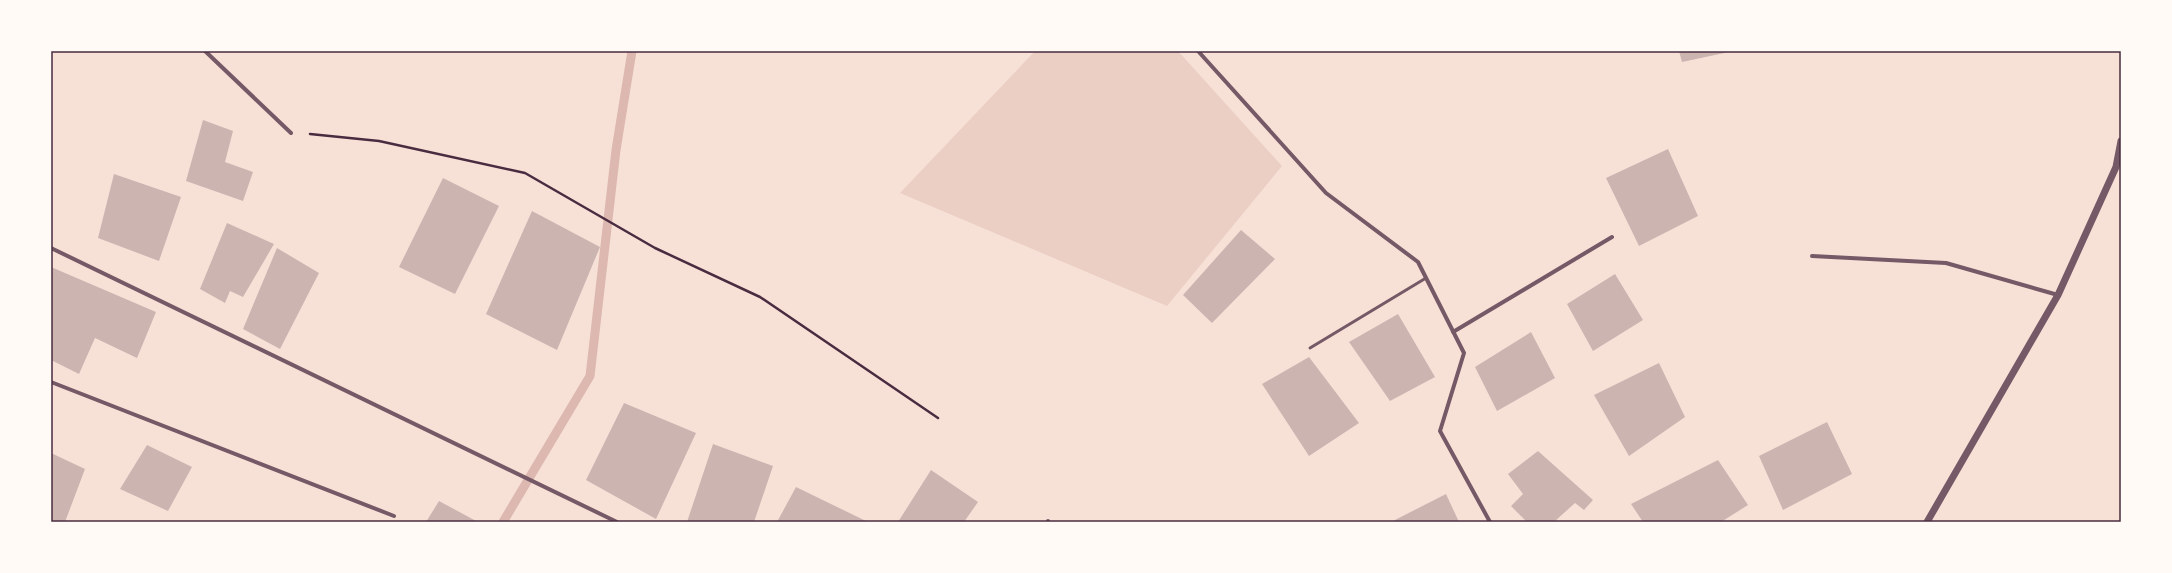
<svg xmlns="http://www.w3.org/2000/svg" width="2172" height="573" font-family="Quicksand,sans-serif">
  <rect width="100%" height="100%" fill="#f7e1d7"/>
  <path fill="#ebcfc5" d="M1035,51h143l104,115 -115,140 -267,-113z"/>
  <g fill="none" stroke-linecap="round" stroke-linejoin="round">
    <path stroke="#dcb8b0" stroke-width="9" d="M503,522l87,-146 26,-226 16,-99"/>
  </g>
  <path fill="#ccb4b1" d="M1679,51h50v1l-47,10z
    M203,120l30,11 -8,31 28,10 -10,29 -57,-20z
    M1668,149l30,67 -59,30 -33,-68z
    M114,174l67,23 -22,64 -61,-23z
    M443,178l56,28 -44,88 -56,-27z
    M532,211l68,36 -43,103 -71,-36z
    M227,223l47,21 -31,53 -13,-6 -5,12 -25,-14z
    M1241,230l34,29 -63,64 -29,-28z
    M277,248l42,25 -39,76 -37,-20z
    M51,267l105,45 -19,46 -42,-20 -16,36 -28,-14z
    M1615,274l28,46 -50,31 -26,-47z
    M1398,314l37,63 -45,24 -41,-59z
    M1531,332l24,46 -58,33 -22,-44z
    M1309,357l50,66 -50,33 -47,-72z
    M1659,363l26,54 -56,39 -35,-61z
    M624,403l72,30 -40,86 -70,-39z
    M1827,422l25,52 -69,36 -24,-54z
    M713,444l60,22 -19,56h-67z
    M147,445l45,22 -24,44 -48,-22z
    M1538,451l55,49 -9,10 -9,-7 -21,19h-27l-16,-16 12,-12 -15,-20z
    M51,453l34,16 -20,53h-14z
    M1718,460l30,45 -27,17h-78l-12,-18z
    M931,470l47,32 -14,20h-66z
    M796,487l70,34 -89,1z
    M1446,494l13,28h-68z
    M439,501l39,21h-52z"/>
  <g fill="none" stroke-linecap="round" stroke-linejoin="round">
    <path stroke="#4a2c40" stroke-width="2.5" d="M310,134l69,7 146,32 130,75 105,49 178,121"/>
    <path stroke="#755966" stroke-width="3" d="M1310,348l116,-70"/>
    <path stroke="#755966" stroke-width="4" d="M205,51l86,82
      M1198,51l128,142 92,69 46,91 -24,78 50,91
      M51,248l566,274
      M1812,256l134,7 112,32
      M1453,332l159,-95
      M51,382l343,134
      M1048,522v-1"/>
    <path stroke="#755966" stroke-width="7" d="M1927,522l131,-227 58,-128 5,-26"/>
  </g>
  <rect width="2172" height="573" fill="none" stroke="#fffaf5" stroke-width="104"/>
  <rect x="52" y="52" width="2068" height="469" fill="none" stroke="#4a2c40" stroke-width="1.5"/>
</svg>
